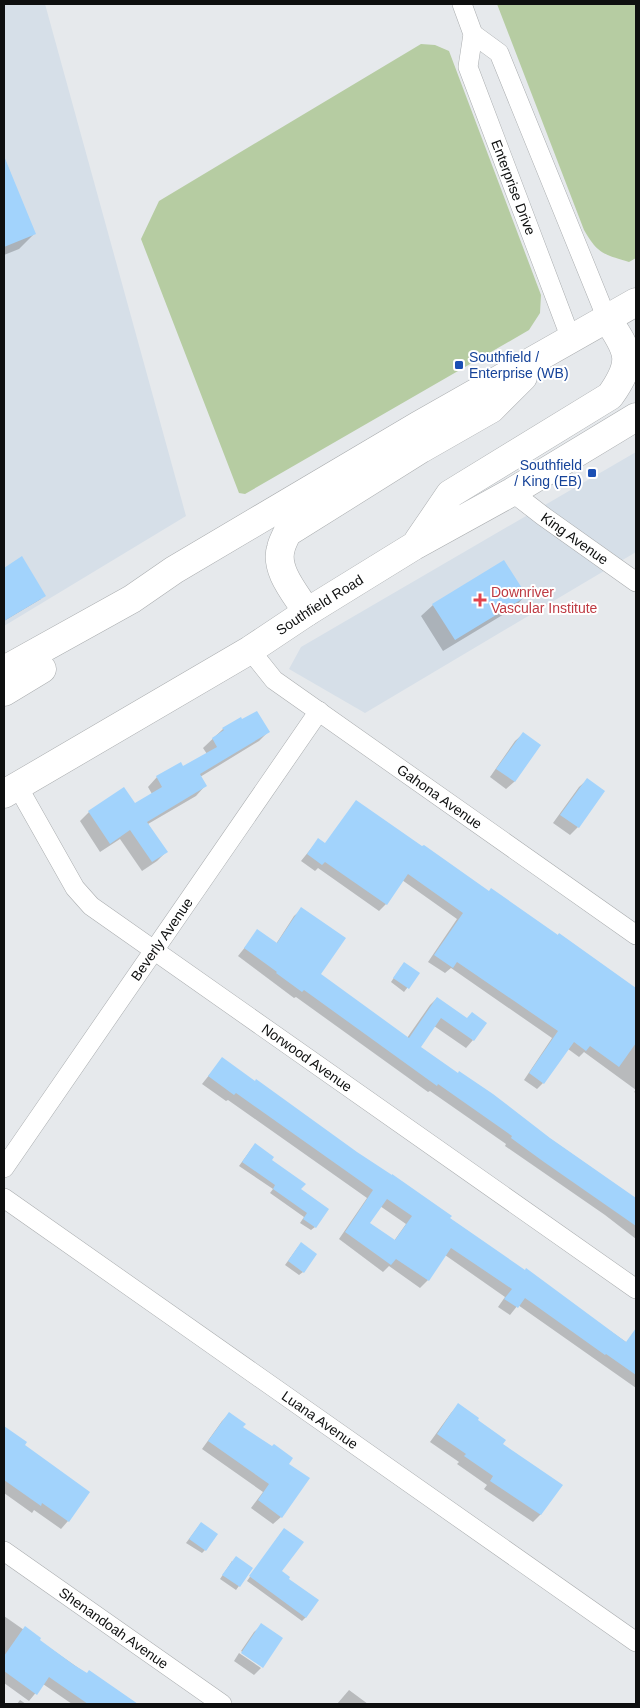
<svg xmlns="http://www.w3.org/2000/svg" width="640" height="1708" font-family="Arial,sans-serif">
  <rect width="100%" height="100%" fill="#e6e9ec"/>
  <path fill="#d6dfe8" d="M4,4h41l141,512 -182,110z
    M636,452v100l-271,161 -76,-44 12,-22z"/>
  <path fill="#b6cca2" d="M497,4h139v254l-7,4c-26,-8 -31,-8 -45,-32z
    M421,44l14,1 14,6 92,244 -1,18 -11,17 -284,164 -6,-1 -98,-254 18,-38z"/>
  <path fill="#0003" fill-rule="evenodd" d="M4,157l30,77 -15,15 -15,6z
    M22,558l19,41 -37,22v-52z
    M525,596l-11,12 -71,43 -22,-35 12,-11z
    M223,729l45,3 -9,9 -59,36 5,9 -9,10 -48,28 18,28 -9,9 -15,10 -22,-32 -20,13 -20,-31 9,-9 46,-7 17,-11 -4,-7 9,-10 26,-9 24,-14 -4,-6z
    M523,734l16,12 -25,36 -8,7 -16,-12 25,-36z
    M587,780l-9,47 -8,8 -17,-12 26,-36z
    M318,840l6,4 165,48 68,44 2,-2 77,55v104l-2,-1 2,-2 -52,-38 -5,5 -11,-8 -25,34 -6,6 -13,-9 28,-42 -101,-70 -6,5 -17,-11 29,-43 -55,-39 -16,24 -7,7 -61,-43 -3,3 -14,-10z
    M302,909l17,65 88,64 23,-33 7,-7 36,42 -7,8 -32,-22 -15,21 217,152v40l-31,-24 -100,-69 1,-2 -76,-53 -2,1 -132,-95 -2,1 -56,-42 20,-25 18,13 18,-28z
    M401,967l17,7 -14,18 -13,-10z
    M222,1059l414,290v39l-118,-83 -8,10 -12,-8 7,-10 -60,-42 -17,25 -8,8 -31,-22 -6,6 -44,-33 28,-41 -139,-98 -2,1 -24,-17zM380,1206l26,18 -12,17 -26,-18z
    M252,1148l18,12 30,30 15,37 -4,3 -11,-7 4,-6 -34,-24 3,-4 -34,-23z
    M298,1247l5,25 -4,3 -14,-10z
    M458,1405l44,40 39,69 -8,8 -49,-33 3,-4 -30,-21 2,-2 -29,-20 21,-29z
    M229,1414l13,14 45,36 -6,53 -8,7 -22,-16 12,-16 -61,-43 20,-28z
    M7,1430l16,16 45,75 -7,8 -27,-19 -2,3 -28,-20v-60z
    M201,1523l4,27 -3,3 -16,-10z
    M281,1533l-1,38 8,8 18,38 -4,4 -55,-40z
    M232,1561l20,7 -16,22 -16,-11z
    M4,1616l83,58 3,-2 47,32h-65l-29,-20 -14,17 -25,-18z
    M262,1625v41l-21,-15 13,-19z
    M239,1653l22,15 -7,7 -20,-14z
    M349,1690l19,14h-31z
    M20,1700l6,4h-9z"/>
  <path fill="#a2d3fc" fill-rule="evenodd" d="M4,156l32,78 -32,13z
    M22,556l24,40 -42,25v-53z
    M504,560l23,36 -72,44 -23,-36z
    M257,711l13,21 -70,42 7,12 -60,36 21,30 -16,10 -22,-32 -20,14 -22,-33 36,-24 11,16 27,-16 -6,-11 25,-14 2,4 34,-19 -5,-9 12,-8 -2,-2 19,-11 1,2z
    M523,732l18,13 -26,37 -19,-13z
    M587,778l18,13 -26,37 -19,-13z
    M356,800l66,46 2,-1 65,46 2,-3 67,47 1,-2 77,55v55l-17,24 -29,-21 -4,5 -12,-9 -30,42 -15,-11 29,-42 -101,-69 -4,6 -19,-13 29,-42 -55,-39 -21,31 -62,-43 -3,3 -15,-11 11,-16 7,5z
    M301,907l45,31 -25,36 88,64 28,-41 30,21 5,-6 15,11 -13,18 -33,-23 -20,29 37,26 1,-2 34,23 57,44 86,60v28l-92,-64 -33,-24 1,-2 -74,-52 -1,2 -133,-96 -2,2 -26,-19 1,-1 -33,-24 13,-19 20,14z
    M404,962l16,11 -11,16 -16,-11z
    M222,1057l33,24 1,-2 101,73 35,23v-1l60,42 -2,2 75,52 1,-2 100,74 10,-14v47l-30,-21 -1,1 -80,-57 -7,10 -14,-9 8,-10 -61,-41 -22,33 -33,-22 -5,6 -46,-33 28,-42 -137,-97 -2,2 -26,-19zM387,1199l25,17 -17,24 -25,-17z
    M255,1143l19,14 -2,3 34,24 -5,5 28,20 -13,19 -13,-9 4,-6 -34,-24 2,-4 -33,-23z
    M301,1242l16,12 -13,19 -16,-12z
    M458,1403l21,15 -1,2 28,20 -3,4 60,41 -22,30 -51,-34 3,-5 -29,-20 2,-2 -29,-20z
    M229,1412l17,12 -3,3 29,19 2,-2 19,14 -4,6 21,14 -28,40 -24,-18 11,-16 -61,-43z
    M4,1426l23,16 -2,3 65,47 -21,30 -27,-19 -1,3 -37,-26z
    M201,1522l17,12 -12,17 -17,-12z
    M284,1528l20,14 -22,29 8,6 -1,2 30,21 -13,18 -57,-42z
    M236,1556l17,12 -13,19 -18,-12z
    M261,1623l22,15 -20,30 -22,-15z
    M25,1626l16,12 -1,2 34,25 13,8 2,-3 49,34h-50l-39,-27 -12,18 -33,-24v-15z"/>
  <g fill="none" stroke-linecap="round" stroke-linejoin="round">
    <defs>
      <g id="minor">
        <path id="s1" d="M462,4l11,30 -5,33 103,272"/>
        <path d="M473,34l26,19 108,266"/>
        <path id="s2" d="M512,492l31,24 93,66"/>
        <path id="s3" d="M250,650l24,30 362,255"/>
        <path id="s4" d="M18,787l57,101 16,18 545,383"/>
        <path id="s5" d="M4,1168l315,-457"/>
        <path id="s6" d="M4,1198l632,444"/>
        <path id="s7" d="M4,1551l218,153"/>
      </g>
      <g id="highway">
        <path d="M418,541l32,-47 160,-98c24,-34 20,-44 -3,-77"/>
        <path d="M307,612c-11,-18 -33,-42 -26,-64 1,-5 4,-10 6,-15l134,-84 70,-40 32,-32"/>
        <path d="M4,670l128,-71 42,-29 245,-145 217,-123"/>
        <path d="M4,692l38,-23"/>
        <path id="s8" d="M4,794l246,-144 57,-38 107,-66 98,-54 124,-75"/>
      </g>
    </defs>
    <use href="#minor" stroke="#aaadaf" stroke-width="20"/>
    <use href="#highway" stroke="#aaadaf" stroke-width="29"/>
    <use href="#minor" stroke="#fff" stroke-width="19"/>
    <use href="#highway" stroke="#fff" stroke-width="28"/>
  </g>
  <g fill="#1a4fb4" stroke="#fff" stroke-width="2">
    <rect x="454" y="360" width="10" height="10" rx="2.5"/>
    <rect x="587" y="468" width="10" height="10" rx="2.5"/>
  </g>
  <path fill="#e0444e" stroke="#fff" stroke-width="2" d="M477.5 592.5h5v5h5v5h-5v5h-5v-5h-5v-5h5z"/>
  <g text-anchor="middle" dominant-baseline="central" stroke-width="4" stroke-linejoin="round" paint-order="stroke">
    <g font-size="14" fill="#0e0f0f" stroke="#fff">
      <text stroke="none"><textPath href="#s1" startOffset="194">Enterprise Drive</textPath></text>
      <text stroke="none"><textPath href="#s2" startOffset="78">King Avenue</textPath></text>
      <text stroke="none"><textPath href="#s8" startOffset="368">Southfield Road</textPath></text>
      <text stroke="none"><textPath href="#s3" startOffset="241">Gahona Avenue</textPath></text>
      <text stroke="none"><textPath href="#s5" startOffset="278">Beverly Avenue</textPath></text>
      <text stroke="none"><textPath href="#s4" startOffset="404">Norwood Avenue</textPath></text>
      <text stroke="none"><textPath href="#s6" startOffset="386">Luana Avenue</textPath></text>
      <text stroke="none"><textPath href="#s7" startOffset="134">Shenandoah Avenue</textPath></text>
    </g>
    <g font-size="14" fill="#164399" stroke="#fff" text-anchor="start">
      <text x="469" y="357">Southfield /<tspan x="469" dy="16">Enterprise (WB)</tspan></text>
      <text x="582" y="465" text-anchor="end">Southfield<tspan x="582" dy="16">/ King (EB)</tspan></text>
    </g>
    <g font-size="14" fill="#be3a42" stroke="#fff" text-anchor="start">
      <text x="491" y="592">Downriver<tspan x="491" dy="16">Vascular Institute</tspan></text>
    </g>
  </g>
  <rect width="640" height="1708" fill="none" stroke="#0e0f0f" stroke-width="10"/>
</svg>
